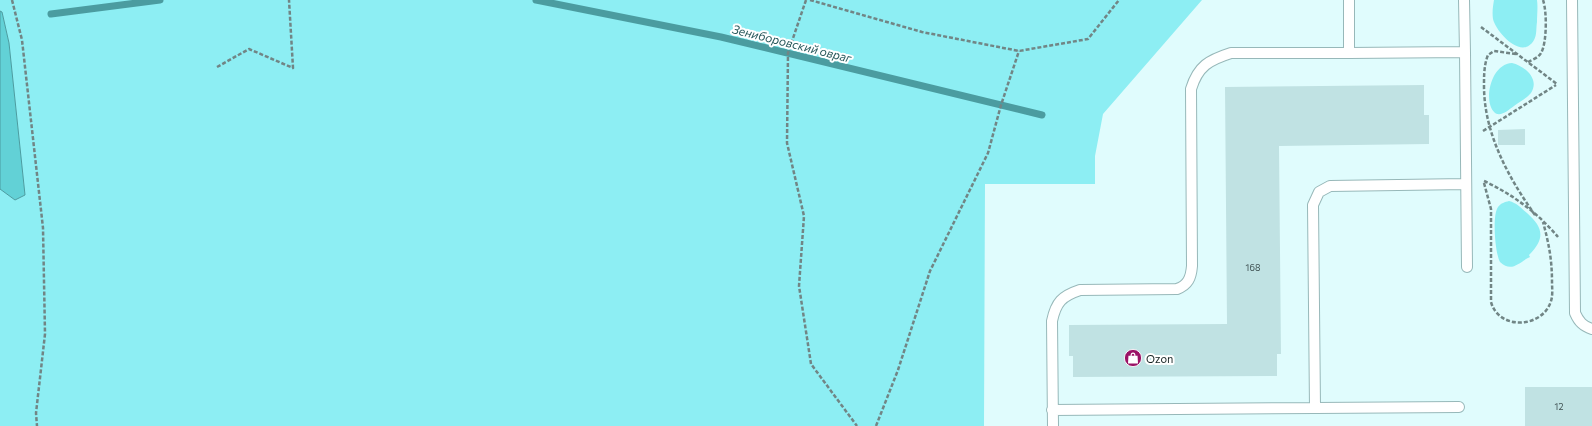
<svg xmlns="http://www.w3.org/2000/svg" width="1592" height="426" font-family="Commissioner,sans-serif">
  <rect width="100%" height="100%" fill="#e0fcfd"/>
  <path fill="#8deef3" d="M0,0h1202l-99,114 -8,42v28h-110l-1,242h-984v-237l15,11 10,-5 -16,-152 -7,-31 -2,-1z
    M1494,0h43c1,7 0,15 0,22 -1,6 0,13 -3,18 -12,21 -38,-8 -41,-21 -1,-7 0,-13 1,-19z
    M1512,63c13,3 28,16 19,30 -4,5 -12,9 -17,13 -6,4 -10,9 -17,8 -15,-7 -8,-50 15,-51z
    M1509,201c8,2 12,7 18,12 17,15 18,26 2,42l1,2c-11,5 -18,16 -30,5 -5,-9 -8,-47 -2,-55 3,-4 7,-5 11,-6z"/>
  <path fill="#62d1d6" stroke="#4b9ca0" d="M0,11l2,1 7,31 16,152 -10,5 -15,-11z"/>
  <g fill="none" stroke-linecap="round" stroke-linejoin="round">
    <path stroke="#4b9ca0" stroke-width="7" d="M536,0l185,37 321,78
      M51,14l109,-14"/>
  </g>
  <path fill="#c0e2e3" d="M1424,85v30h5v29l-150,2 2,208h-4v22l-204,1v-21h-4v-31l158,-1 -2,-237z
    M1525,129v16h-27v-15z
    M1525,387h67v39h-67z"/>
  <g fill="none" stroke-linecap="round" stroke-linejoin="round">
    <defs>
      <path id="service" d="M1349,0v53l116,-1 2,215
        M1464,0l1,52
        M1572,0l3,313c4,9 8,13 17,16
        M1315,408l144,-1
        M1052,410l263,-2 -2,-203 6,-13 11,-6 136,-2
        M1053,426l-1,-105c4,-19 10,-25 28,-31l97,-1c11,-4 14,-11 15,-23l-1,-177c7,-23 18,-29 40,-36h118"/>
    </defs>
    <use href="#service" stroke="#97b8b9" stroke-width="12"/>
    <path stroke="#718585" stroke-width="2.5" stroke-dasharray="4 2" stroke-linecap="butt" d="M12,0l10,40 21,188 2,106 -9,79 1,13
      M806,0l-18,53 -1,90 17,73 -5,70 12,78 46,62
      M810,0l112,32 97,19 69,-12 31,-39
      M1481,27l76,57
      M1516,54l-22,-3 -6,4c-4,10 -4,20 -4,31 0,47 24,91 51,129
      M1528,62c4,-2 10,-4 13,-9 6,-10 6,-42 2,-53
      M217,67l32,-18 44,19 -4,-68
      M1483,131l73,-46
      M1484,181c28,13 54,32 74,56
      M1484,183l7,26v93c8,29 52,26 60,-1 2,-6 1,-13 1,-19 0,-22 -3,-38 -9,-60
      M876,426l22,-56 32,-99 58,-118 13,-48 18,-54"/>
    <use href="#service" stroke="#fff" stroke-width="10"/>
  </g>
  <defs>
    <symbol id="shop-disc" viewBox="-11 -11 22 22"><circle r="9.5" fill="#9a1366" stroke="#fff"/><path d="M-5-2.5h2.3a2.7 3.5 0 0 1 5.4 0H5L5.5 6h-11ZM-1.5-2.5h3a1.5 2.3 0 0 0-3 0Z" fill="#fff"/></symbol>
  </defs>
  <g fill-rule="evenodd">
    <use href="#shop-disc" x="1123" y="348" width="20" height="20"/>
  </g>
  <g text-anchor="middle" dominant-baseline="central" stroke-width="4" stroke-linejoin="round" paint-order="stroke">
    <g font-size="9" fill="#3f5152">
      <text x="1253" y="267">168</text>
      <text x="1559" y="406">12</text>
    </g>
    <g font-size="11" fill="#142121" stroke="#fff" text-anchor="start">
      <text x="1146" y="358">Ozon</text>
    </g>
    <g font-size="12" font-style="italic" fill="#28585b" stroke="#fff">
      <text transform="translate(792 43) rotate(14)">Зениборовский овраг</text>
    </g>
  </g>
</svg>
